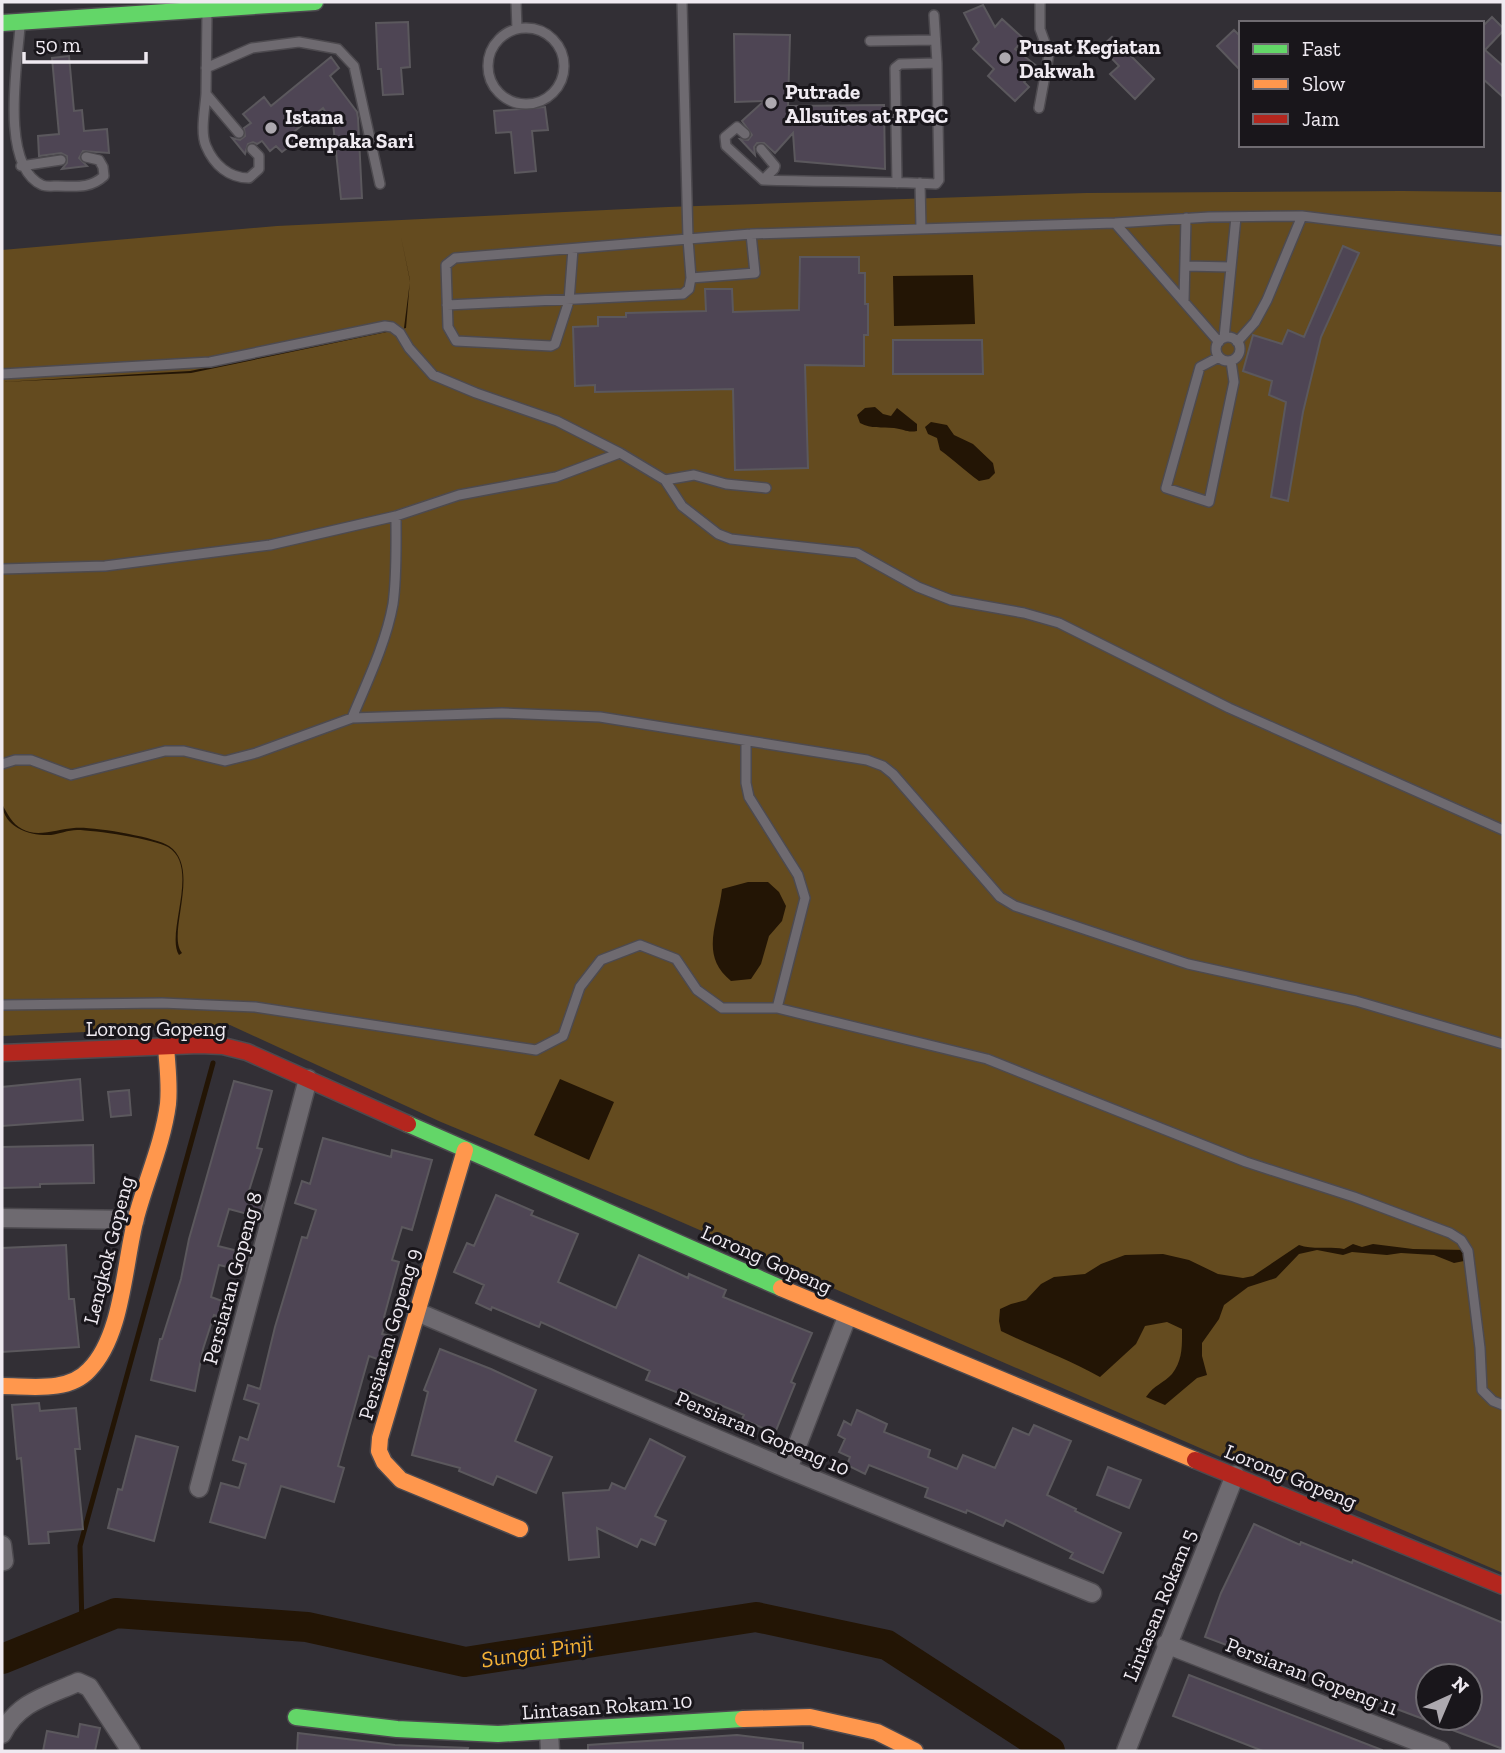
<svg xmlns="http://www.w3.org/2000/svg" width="1505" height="1753" font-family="'Zilla Slab',serif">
  <rect width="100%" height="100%" fill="#322f35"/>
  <path fill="#644b1f" d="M1401,191l102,1v1381l-228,-98h-13l-606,-264 -215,-89 -211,-97 -228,11v-786l275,-24 391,-19 418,-14z"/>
  <path fill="#231505" d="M401,237l9,43 -4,48 -215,45 -189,9 188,-11 214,-43 6,-47z
    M973,275l2,49 -81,2 -1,-50z
    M875,407l8,7 8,2 6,-8 20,16v7c-10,2 -13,-2 -23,-3 -13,-1 -22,1 -34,-5l-3,-8 8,-7z
    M931,422l16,3 7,10 19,9 20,19 2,10 -6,6 -10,2c-15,-11 -24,-20 -39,-31l-3,-12 -9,-4 -3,-7z
    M2,804c5,9 10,20 20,25 15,9 36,0 52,-1 17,-2 82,9 95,18 33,22 -3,88 13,107l-3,2c-14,-22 22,-88 -11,-108 -14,-8 -74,-17 -91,-17 -9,0 -18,4 -26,5 -21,1 -47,-7 -49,-31z
    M748,882h20l11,10 7,14 -4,15 -13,15 -8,28 -10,15 -20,2c-32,-26 -13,-57 -9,-92z
    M560,1079l54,23 -25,58 -55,-25z
    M1353,1244l9,3 11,-3 40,5 53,1 3,10 -15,3 -20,-8 -33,-2 -14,2 -35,-3 -9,3 -26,-5 -18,4 -23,24 -28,9 -24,18 -5,14 -17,24v13l5,19 -10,3 -32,27 -19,-8c8,-12 18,-14 26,-23 11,-14 10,-29 10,-45l-15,-7 -22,4 -9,18 -36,33c-32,-18 -66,-30 -99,-46l-2,-10 1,-12 11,-5 15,-4 15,-16 13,-7 31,-3 16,-10 24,-9 38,-1 26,6 29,14 25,4 10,-2 46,-31c13,5 30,1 45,4z"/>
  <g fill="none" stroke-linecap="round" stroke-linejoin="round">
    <path stroke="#231505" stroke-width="5" d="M82,1626l-2,-80 133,-483"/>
    <path stroke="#231505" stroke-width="30" d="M2,1659l114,-46 191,14 158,35 291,-45 131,28 163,106"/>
  </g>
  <path fill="#4e4554" stroke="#5b585d" stroke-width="2" fill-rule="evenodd" d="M983,5l12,22 7,-8 22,20 -9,10 23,18 -14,15 5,5 -14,14 -27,-25 6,-7 -21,-20 6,-7 -15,-29z
    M1492,17l11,11v3l-18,19 18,16v31l-21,-19v-51z
    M408,22l2,45 -9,1 2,26 -20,1 -2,-26h-3l-2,-46z
    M1234,30l7,7v34l-24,-25z
    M734,34l56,1 -2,71 96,-1 1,64 -90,-8 -2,-28 -18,20 -11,-10h-7l-3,4 1,8 -15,-16 8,1 4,-5 -10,-14 22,-20 -29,1z
    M1112,37l42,42 -19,20 -25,-25 9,-8 -18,-19z
    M69,56l5,55 8,-1 2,21 23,-2 2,24 -26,-2 -4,7 8,8 -25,3 5,-6v-7l-6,-3 -22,3 -1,-20 21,-2 -7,-76z
    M331,57l8,11 -9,8 27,36 1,6 4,80 -21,1 -8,-76 -10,-15 -33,27 5,7 -13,10 -6,-6 -6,5 -8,-10 -5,3 -4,-2 -5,2 -3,10 -13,-16 8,2 5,-4 -1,-8 7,-5 -8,-9 21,-17 7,9z
    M545,107l3,23 -16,1 4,40 -21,2 -4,-41 -15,1 -2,-22z
    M1343,246l16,7 -38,84 -18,75 -15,89 -17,-4 15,-95 -17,-7 3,-14 -29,-10 10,-36 29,9 6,-14 16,7z
    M800,257h59v16h6v31h3v31h-4v31l-59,-1 3,103 -73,2 -2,-81 -138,3v-7l-20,1 -2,-59 25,-1v-9h28v-4l80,-2 -1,-22h27l1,23 66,-2z
    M893,340h89l1,34h-90z
    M80,1079l3,41 -81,6v-39z
    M234,1081l38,10 -15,57 5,1 -15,48 16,5 -4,15 -30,-8 -11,37 32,8 -5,17 -26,-6 -8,32 17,6 -5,15 -9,-3 -11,34 -8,42 -44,-11 9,-41h2l19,-60 8,-40z
    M129,1090l2,25 -20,2 -3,-25z
    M323,1138l68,19 1,-7 40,10 -20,70 -10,-3 -10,33 7,2 -15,55 3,1 -5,16 9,2 -8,25 -14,-5 -31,110 6,2 -10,34 -53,-16 -16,52 -55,-16 11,-39 18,5 7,-24 -13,-4 7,-23 8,3 11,-36 -15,-5 4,-14 12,4 15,-62 27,-90 5,1 9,-28 -21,-7 7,-22 8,3z
    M93,1145l1,38 -54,1v3l-38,1v-41z
    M496,1195l37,16 -2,4 47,19 -20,48 58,26 23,-53 49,23 1,-4 37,16 -3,7 89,36 -21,49 4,2 -20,49 -33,-14 2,-4 -61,-26 -2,5 -35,-14 4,-9 -109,-49 -2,5 -47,-20 -1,3 -15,-7 8,-18 -30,-13 13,-29 7,3z
    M66,1245l3,54h5l5,48 -77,5v-104z
    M440,1349l51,20 45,21 -21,51 37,16 -16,36 -39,-17 -4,9 -34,-14 1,-3 -48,-13 16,-63 -4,-2z
    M39,1403l1,8 36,-3 4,41h-5l8,80 -35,3 1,11 -20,1 -8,-86 -4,1 -5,-54z
    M857,1410l30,14 -3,8 46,18 -2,7 29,12 6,-14 32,13 18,-40 16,7 5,-10 37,16 -24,54 29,14 -1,2 46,22 -18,40 -33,-15 3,-5 -67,-33 -3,6 -36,-16 -1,3 -41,-16 3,-9 -59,-23 -4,9 -18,-9 3,-8 -11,-5 6,-13 -7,-4 6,-14 7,4z
    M136,1436l42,11 -24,94 -46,-13 10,-39 4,1z
    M650,1439l35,18 -30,59 11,5 -11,24 -14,-6 -4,8 -40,-19 2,29 -30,3 -6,-67 46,-3 3,-7 13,6z
    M1108,1467l33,13 -12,28 -32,-13z
    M1254,1524l46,21 1,-3 51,21 1,-3 150,63v126l-298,-112 16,-44zM1428,1676h42v42h-42z
    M1189,1675l193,75v1h-119l-90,-35z
    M80,1724l20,4 -5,23h-52l4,-20 31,6z
    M298,1733l97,12 73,3 -1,3h-170z
    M737,1735l66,8v8h-215v-6z"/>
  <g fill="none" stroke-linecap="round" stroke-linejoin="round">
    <defs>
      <path id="lane" d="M516,2l1,27
        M682,2l6,237 63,-5 364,-11 94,-6 93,-1 201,25
        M207,14l-1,80 33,39
        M934,15l3,48
        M20,27c-3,39 -20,139 22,158 4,2 11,1 16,1 17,0 32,3 46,-10l-1,-9 -4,-7 -13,-3
        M488 66a38 38 0 1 1 76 0a38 38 0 1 1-76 0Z
        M870,41l65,-1
        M206,68l46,-20 47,-6 39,7 16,17 26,118
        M206,94c-1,15 -6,38 0,52 8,19 23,32 43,32l10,-9v-13l-7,-7
        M1039,108l10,-54 -9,-25v-27
        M745,134l-8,-7 -12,10 1,9 37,34c58,2 115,1 173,4l3,-4 -2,-117 -37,1 -5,4 2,115
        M761,149l14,17 -1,3 -11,11
        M21,166l40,-6
        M920,183l1,46
        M1115,223l104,119
        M573,249l-4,52 -14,43 -4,2 -95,-5 -8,-14 -2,-62 9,-7 233,-19 3,39 64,-5 -4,-39
        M1185,266l46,1
        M1184,301l2,-83
        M447,305l236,-11 6,-5 2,-11
        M1216 349a12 12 0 1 1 24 0a12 12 0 1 1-24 0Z
        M1224,338l12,-121
        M1237,342l18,-20 12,-22 35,-84
        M1219,357l-19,10 -34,121 43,14 25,-120 -3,-21
        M2,374l208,-12 175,-36 7,1 8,6 9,15 24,27 43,18 81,28 63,32
        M665,480l29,-5 32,9 40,4
        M2,569l103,-3 165,-21 126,-29 63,-21 97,-18 64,-24 45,27 17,26 36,28 13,5 126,14 61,34 33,13 73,13 35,10 170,85 274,122
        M352,718c15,-36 34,-75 41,-114 4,-29 3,-59 3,-88
        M2,764l13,-4h16l40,15 94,-24h19l41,10 31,-8 96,-35 150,-5 98,4 267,43 16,6 10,8 94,108 13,15 15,9 173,58 168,37 147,43
        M2,1005l160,-2 93,4 281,43 27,-14 17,-49 21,-27 39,-15 36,14 21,31 25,18h55l28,-110 -7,-23 -49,-78 -3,-14v-41
        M777,1008l210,51 259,103 108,35 96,36 11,7 7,11 12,97 2,42 11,11 10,4"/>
      <path id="street" d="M2,1218l133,2
        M417,1312l371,157 304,124
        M788,1469l59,-152
        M199,1488l109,-409
        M2,1545l2,16
        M1166,1644l275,107
        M549,1732l1,19
        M2,1734c16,-32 45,-38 76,-52l11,5 42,64
        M1126,1751l109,-276"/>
      <path id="fast" d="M2,23l313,-21
        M408,1124l373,164
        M296,1717l101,12 101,5 245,-15"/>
      <path id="slow" d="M465,1150l-85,288 -1,13 5,11 17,18 119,49
        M781,1288l414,172
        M2,1386c28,0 66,7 87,-16 34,-34 35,-107 47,-152 10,-38 27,-75 32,-114 2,-20 -1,-39 -2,-59
        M743,1719l67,-2 67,15 38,19"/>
      <path id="jam" d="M2,1053l197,-8 24,1 24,6 161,72
        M1195,1460l308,126"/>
    </defs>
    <use href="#lane" stroke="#4d4a4f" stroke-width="12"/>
    <use href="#street" stroke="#4d4a4f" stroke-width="21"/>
    <use href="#fast" stroke="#4d4a4f" stroke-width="19"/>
    <use href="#slow" stroke="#4d4a4f" stroke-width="19"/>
    <use href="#jam" stroke="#4d4a4f" stroke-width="19"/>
    <use href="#lane" stroke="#6e6a70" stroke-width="9"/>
    <use href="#street" stroke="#6e6a70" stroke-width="18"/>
    <use href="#fast" stroke="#63d668" stroke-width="16"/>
    <use href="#slow" stroke="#ff974d" stroke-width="16"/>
    <use href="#jam" stroke="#b3261e" stroke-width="16"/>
  </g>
  <g fill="#ada9af" stroke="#19161b" stroke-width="2.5">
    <circle cx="1005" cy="58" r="7"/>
    <circle cx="771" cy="103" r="7"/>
    <circle cx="271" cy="128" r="7"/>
  </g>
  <g text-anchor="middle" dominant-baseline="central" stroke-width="6" stroke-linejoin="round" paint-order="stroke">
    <g font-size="21" font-weight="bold" fill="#efeaf1" stroke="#19161b" text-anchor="start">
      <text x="1019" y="46">Pusat Kegiatan<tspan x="1019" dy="24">Dakwah</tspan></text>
      <text x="785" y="91">Putrade<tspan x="785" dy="24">Allsuites at RPGC</tspan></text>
      <text x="285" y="116">Istana<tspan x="285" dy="24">Cempaka Sari</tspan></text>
    </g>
    <g font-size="21" fill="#efeaf1" stroke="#19161b">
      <text x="156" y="1028">Lorong Gopeng</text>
      <text transform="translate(108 1250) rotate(-76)">Lengkok Gopeng</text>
      <text transform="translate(767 1259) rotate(24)">Lorong Gopeng</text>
      <text transform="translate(232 1278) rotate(-75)">Persiaran Gopeng 8</text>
      <text transform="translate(389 1334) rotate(-74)">Persiaran Gopeng 9</text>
      <text transform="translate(763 1433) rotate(23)">Persiaran Gopeng 10</text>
      <text transform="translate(1291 1476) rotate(22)">Lorong Gopeng</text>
      <text transform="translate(1159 1605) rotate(-68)">Lintasan Rokam 5</text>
      <text transform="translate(1312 1676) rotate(21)">Persiaran Gopeng 11</text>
      <text transform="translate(607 1706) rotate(-4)">Lintasan Rokam 10</text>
    </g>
    <g font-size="23" font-style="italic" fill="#f4b136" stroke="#19161b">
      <text transform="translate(537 1651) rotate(-9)">Sungai Pinji</text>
    </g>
  </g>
  <rect width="1505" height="1753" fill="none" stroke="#efeaf1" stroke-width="7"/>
  <rect x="1239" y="21" width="245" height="126" fill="#19161b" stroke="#6f6b71" stroke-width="2"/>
  <rect x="1253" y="44" width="35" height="10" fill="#63d668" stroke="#6f6b71" stroke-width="2"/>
  <text x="1302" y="56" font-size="21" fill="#efeaf1">Fast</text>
  <rect x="1253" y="79" width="35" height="10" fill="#ff974d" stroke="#6f6b71" stroke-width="2"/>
  <text x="1302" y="91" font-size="21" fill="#efeaf1">Slow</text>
  <rect x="1253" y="114" width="35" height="10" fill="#b3261e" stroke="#6f6b71" stroke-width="2"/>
  <text x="1302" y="126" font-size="21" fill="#efeaf1">Jam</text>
  <g transform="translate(1449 1697) rotate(44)"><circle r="33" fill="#19161b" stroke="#6f6b71" stroke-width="2"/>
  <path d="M0-5L12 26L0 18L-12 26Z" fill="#ada9af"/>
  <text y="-10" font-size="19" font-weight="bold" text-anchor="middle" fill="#efeaf1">N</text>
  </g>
  <path d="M24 52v10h122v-10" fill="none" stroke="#efeaf1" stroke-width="3.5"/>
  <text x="35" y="52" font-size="21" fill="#efeaf1" stroke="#19161b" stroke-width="5" paint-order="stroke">50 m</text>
</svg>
